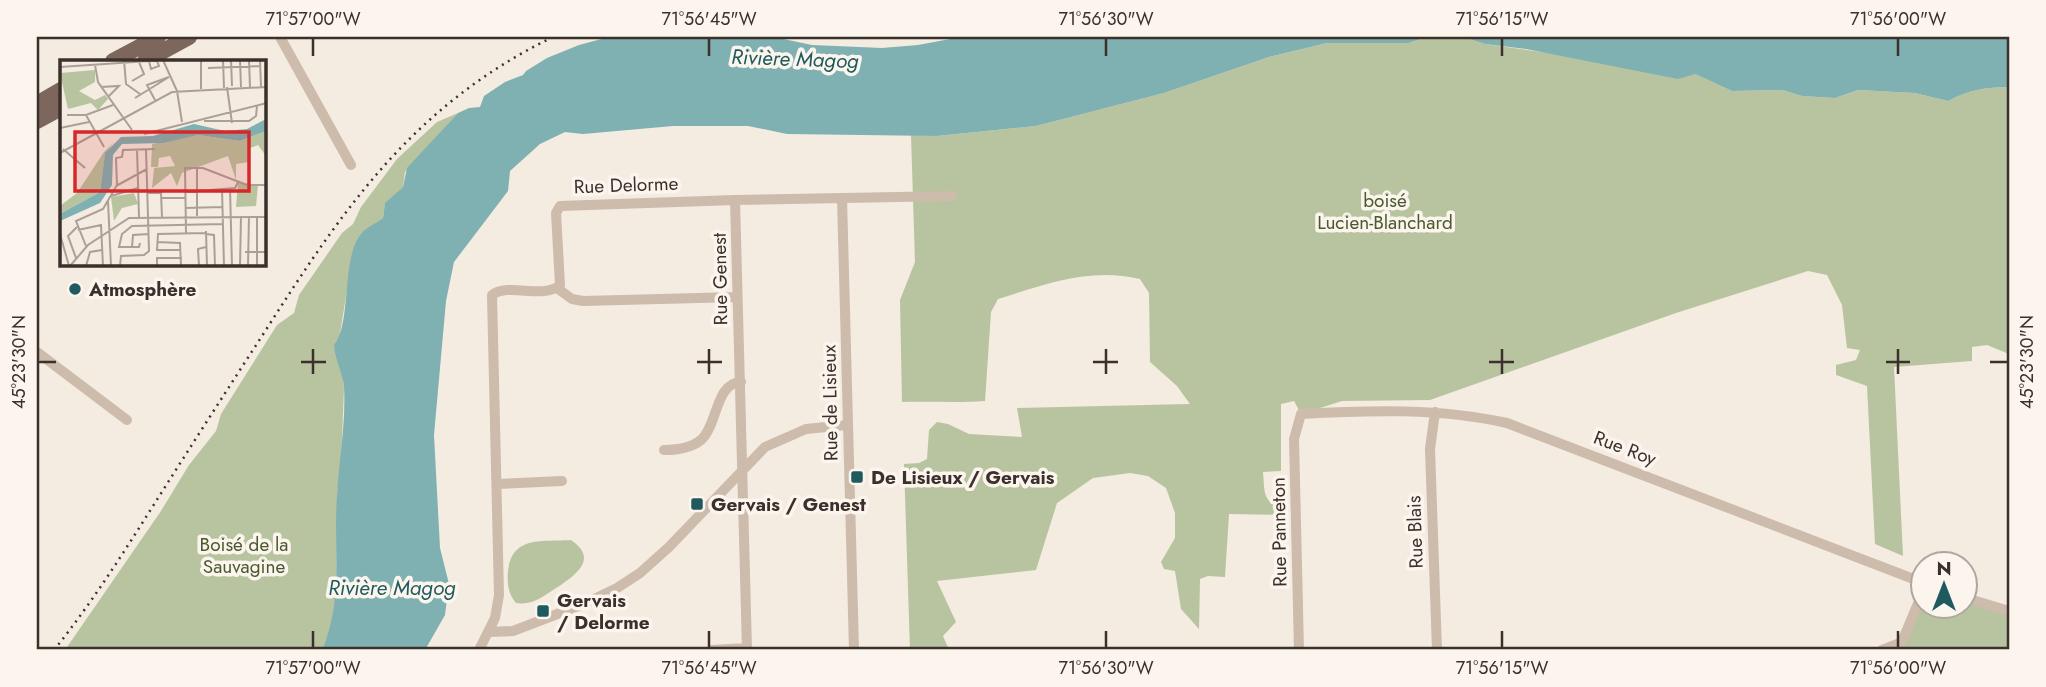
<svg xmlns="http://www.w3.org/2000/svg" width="2046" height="687" font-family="Jost,sans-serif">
  <rect width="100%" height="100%" fill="#f4ebe1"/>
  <path fill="#b8c4a0" d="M1426,37h37l22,7 210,30 37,17 51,-1 19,6 33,2 23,-8 57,3 33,8c20,-11 38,-14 61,-14v267l-22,-9 -15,2v14l-78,6 9,189 -28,-12 -8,-158 -31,-11v-10l20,-5 4,-10 -13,-2 -5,-43 -15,-30 -19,-4 -132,42 -246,87 -88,1 -41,13 -7,-13 -13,3v67l-18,1c2,21 -1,28 19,37v6l-53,-1 -4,63 -17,-1 -8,3 -1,50 -18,-20 -6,-38 -11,-2 -3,-7 14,-24v-25l-9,-25 -18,-12 -18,-3 -37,5 -36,25 -21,67 -99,11 19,41 -13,14 6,14h-39l-6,-186 15,-1 8,-4 2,-29 8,-8 11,2 21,10 53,3 -5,-29 173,-4 -13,-18 -27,-24 -1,-69 -9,-14c-50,-12 -94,5 -142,20l-7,13 -6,89c-28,2 -55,0 -83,1l-2,-102 15,-38 -4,-127 26,1 99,-10 128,-33 105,-36 58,-14h82z
    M458,113l-53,59 -2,15 -18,17 -2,14c-13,11 -24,17 -30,35l-14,87 5,49 -3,75 -4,29 -1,100 -4,32 -10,25h-257l96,-139 28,-46 27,-34 5,-17 56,-89 17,-12 5,-18 43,-62 11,-9 8,-17 36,-48 40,-37z
    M571,540c26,18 8,32 -10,45 -15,9 -27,21 -45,18 -8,-9 -9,-21 -8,-32 4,-36 35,-29 63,-31z
    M1923,589l1,17h42v-8l43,13v39h-126l17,-7z"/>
  <path fill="#7fb0b2" d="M609,37h165l38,8 70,3 36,-3 43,-8h465l-17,6h-82l-58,14 -105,36 -128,33 -99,10 -150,-2 -39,-8h-75l-90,8 -18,-2 -25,12 -30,27 -2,20 -54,71 -8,39 -12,134 6,113 9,36 -4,31 -20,35h-103c22,-50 11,-102 15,-155 2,-35 9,-72 7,-108 -1,-14 -9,-27 -10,-42 18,-22 7,-87 27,-111 5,-7 15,-10 22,-16l2,-15 18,-16 4,-19 51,-55 11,-5 11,-1 4,-11 21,-14 18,-7 3,-4 21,-13 32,-13z
    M1463,37h546v50c-23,0 -41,3 -61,14l-33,-8 -57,-3 -23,8 -33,-2 -19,-6 -51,1 -37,-17 -17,5 -152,-30 -41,-5z"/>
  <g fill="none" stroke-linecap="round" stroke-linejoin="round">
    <path stroke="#cdbbac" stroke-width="10" d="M280,37l71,128
      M842,198l12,452
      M735,200l12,450
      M557,288l15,11 11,2 154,-4
      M37,352l90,68
      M1435,412l-5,37 7,201
      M664,450c13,0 27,-2 37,-10 17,-15 14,-57 40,-58
      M497,484l65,-3
      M1966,598l43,13
      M489,632l24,-1 73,-28 31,-15 23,-15 29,-26 96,-100 41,-18 41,-4
      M479,650l16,-32 4,-23 -7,-300c18,-13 50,5 68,-10l-4,-72 4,-7 175,-6 217,-4
      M712,650l35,-2
      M1299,650l-5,-211 7,-25c68,-4 139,-6 206,9l417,160
      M1882,650l18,-7 4,-6 20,-48"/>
    <path stroke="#7d675c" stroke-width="16" d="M113,61l45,-24
      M145,61l44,-24
      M37,104l24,-14
      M37,121l24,-13"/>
    <path stroke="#3b302b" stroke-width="2.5" stroke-dasharray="2 5" stroke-linecap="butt" d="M54,650c37,-46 68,-95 99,-144 36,-57 72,-113 109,-170 81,-127 151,-231 291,-299"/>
  </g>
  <path fill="none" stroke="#3b302b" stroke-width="2.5" d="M313,38v18M709,38v18M1106,38v18M1502,38v18M1898,38v18M313,349v25M709,349v25M1106,349v25M1502,349v25M1898,349v25M38,362h18M301,362h25M697,362h25M1093,362h25M1489,362h25M1886,362h24M1990,362h18M313,631v17M709,631v17M1106,631v17M1502,631v17M1898,631v17"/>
  <g fill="#1f5a5e" stroke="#fbf5ee" stroke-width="2.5">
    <circle cx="75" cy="289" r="7"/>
    <rect x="850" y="470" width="14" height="14" rx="3.5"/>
    <rect x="690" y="497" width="14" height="14" rx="3.5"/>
    <rect x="536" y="604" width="14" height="14" rx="3.5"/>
  </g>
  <g text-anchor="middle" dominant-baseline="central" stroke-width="7" stroke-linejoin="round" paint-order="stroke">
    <g font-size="19" fill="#3b302b" stroke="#fbf5ee">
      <text transform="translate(626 185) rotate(-2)">Rue Delorme</text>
      <text transform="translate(720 279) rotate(-91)">Rue Genest</text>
      <text transform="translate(830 403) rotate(-91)">Rue de Lisieux</text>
      <text transform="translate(1625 448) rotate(21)">Rue Roy</text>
      <text transform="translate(1279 532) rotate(-91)">Rue Panneton</text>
      <text transform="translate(1415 532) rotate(-92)">Rue Blais</text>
    </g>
    <g font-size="19" fill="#4a5a2e" stroke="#fbf5ee">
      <text x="1385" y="200">boisé<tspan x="1385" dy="22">Lucien-Blanchard</tspan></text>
      <text x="244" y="544">Boisé de la<tspan x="244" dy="22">Sauvagine</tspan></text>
    </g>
    <g font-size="19" font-weight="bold" fill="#3b302b" stroke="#fbf5ee" text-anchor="start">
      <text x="89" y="289">Atmosphère</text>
      <text x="871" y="477">De Lisieux / Gervais</text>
      <text x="711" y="504">Gervais / Genest</text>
      <text x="557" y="600">Gervais<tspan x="557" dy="22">/ Delorme</tspan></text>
    </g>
    <g font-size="21" font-style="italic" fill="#1f5a5e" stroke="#fbf5ee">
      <text transform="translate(795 59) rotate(2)">Rivière Magog</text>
      <text x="392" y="588">Rivière Magog</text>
    </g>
  </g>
  <g transform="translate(60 60)">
    <rect width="206" height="206" fill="#f4ebe1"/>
    <path d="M35,10v12l-16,9 16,9 10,-5 3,4 -10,11 -7,-7 -23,6 -8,-36zM206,71v25l-8,-11 -10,4 1,13 -13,2v16l-8,-24 -46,17 -5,13 -6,-13 -19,15 2,-20 21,-2 -5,-10 -11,2 -1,9h-7l1,-23 46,-9 42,6zM54,82l-9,12 -5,38 -40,22v-8l17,-13 27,-41zM178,122l20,3 -2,21 -20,1zM74,133l4,11 -16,4 -8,13 -3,-24z" fill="#b8c4a0"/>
    <path d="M206,59v12l-26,10 -42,-6 -35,8 -41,1 -9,11 -1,30 -12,18 -40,18v-7l40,-22 5,-39 16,-16 32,-1 41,-12 31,7 22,-2z" fill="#7fb0b2"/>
    <path fill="none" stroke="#aaa098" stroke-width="2" d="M64,0l2,24 14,10M103,0l14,31M141,0v29M163,0l1,28M171,0l1,26M180,0l1,27M189,0l1,27M200,0l1,27M35,5l3,17 34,48M0,7l89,-6 2,8 8,-3 -2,-5h-8M148,8l52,-2M72,21l12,-7 -5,-12M41,27l18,-1 -11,11M167,27l5,36M117,31l5,31M75,38l34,-21M95,40l-8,-15 22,-8M7,55h19l27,-10M26,55l18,32M144,61h45l7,-5 1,-10M0,68l29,-6M84,74l123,-31M3,89l22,19M77,89l2,68M0,93l112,-61 95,-5M137,108v48M56,126l31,-17M170,128l2,78M162,129l2,77M125,132l50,-4 3,-6M87,133h14l1,24M51,136l27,-8M101,138h24M48,141l3,65M125,148l37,-1M18,170l23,-5 2,41M146,171l1,35M126,173l-1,-65h18l44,17h20M0,174l9,32M146,174l8,1 1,31M97,182l23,1 1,23M80,183l-1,4h-20l3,-13 10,-8 91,-2M26,186l-10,-25 27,-12 14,-24 -1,-27 6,-1 1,-7 32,-1M72,187l1,-12 16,-1M96,190h25M97,190l1,-16 48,-1M185,192h22M16,198l-8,-22 9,-9M10,206l18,-21 41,-27 138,-1M26,206l4,-14 12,-2M60,206l1,-10 23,-1 5,-4 -3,-102M97,206v-8h25M139,206l-1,-17 8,-2M180,206l1,-50M188,206l1,-50M197,206v-50"/>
    <path fill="#d62828" fill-opacity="0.15" stroke="#d62828" stroke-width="3.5" d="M15,72h174v59h-174z"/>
    <rect width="206" height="206" fill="none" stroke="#3b302b" stroke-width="3.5"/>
  </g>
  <rect width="2046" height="687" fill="none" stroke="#fbf5ee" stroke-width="77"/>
  <g transform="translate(1944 585)"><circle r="33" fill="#fbf5ee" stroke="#aea6a0" stroke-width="2"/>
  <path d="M0-5L12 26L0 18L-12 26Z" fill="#1f5a5e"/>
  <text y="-10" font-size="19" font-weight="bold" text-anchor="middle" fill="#3b302b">N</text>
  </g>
  <rect x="38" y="38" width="1970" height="610" fill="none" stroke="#3b302b" stroke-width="2.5"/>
  <g font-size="18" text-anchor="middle" fill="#3b302b">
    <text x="313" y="25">71°57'00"W</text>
    <text x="709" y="25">71°56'45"W</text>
    <text x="1106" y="25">71°56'30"W</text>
    <text x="1502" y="25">71°56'15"W</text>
    <text x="1898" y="25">71°56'00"W</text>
    <text transform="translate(19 362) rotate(-90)" y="6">45°23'30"N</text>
    <text transform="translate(2027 362) rotate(-90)" y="6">45°23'30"N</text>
    <text x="313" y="674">71°57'00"W</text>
    <text x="709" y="674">71°56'45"W</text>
    <text x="1106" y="674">71°56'30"W</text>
    <text x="1502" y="674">71°56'15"W</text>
    <text x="1898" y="674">71°56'00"W</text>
  </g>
</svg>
